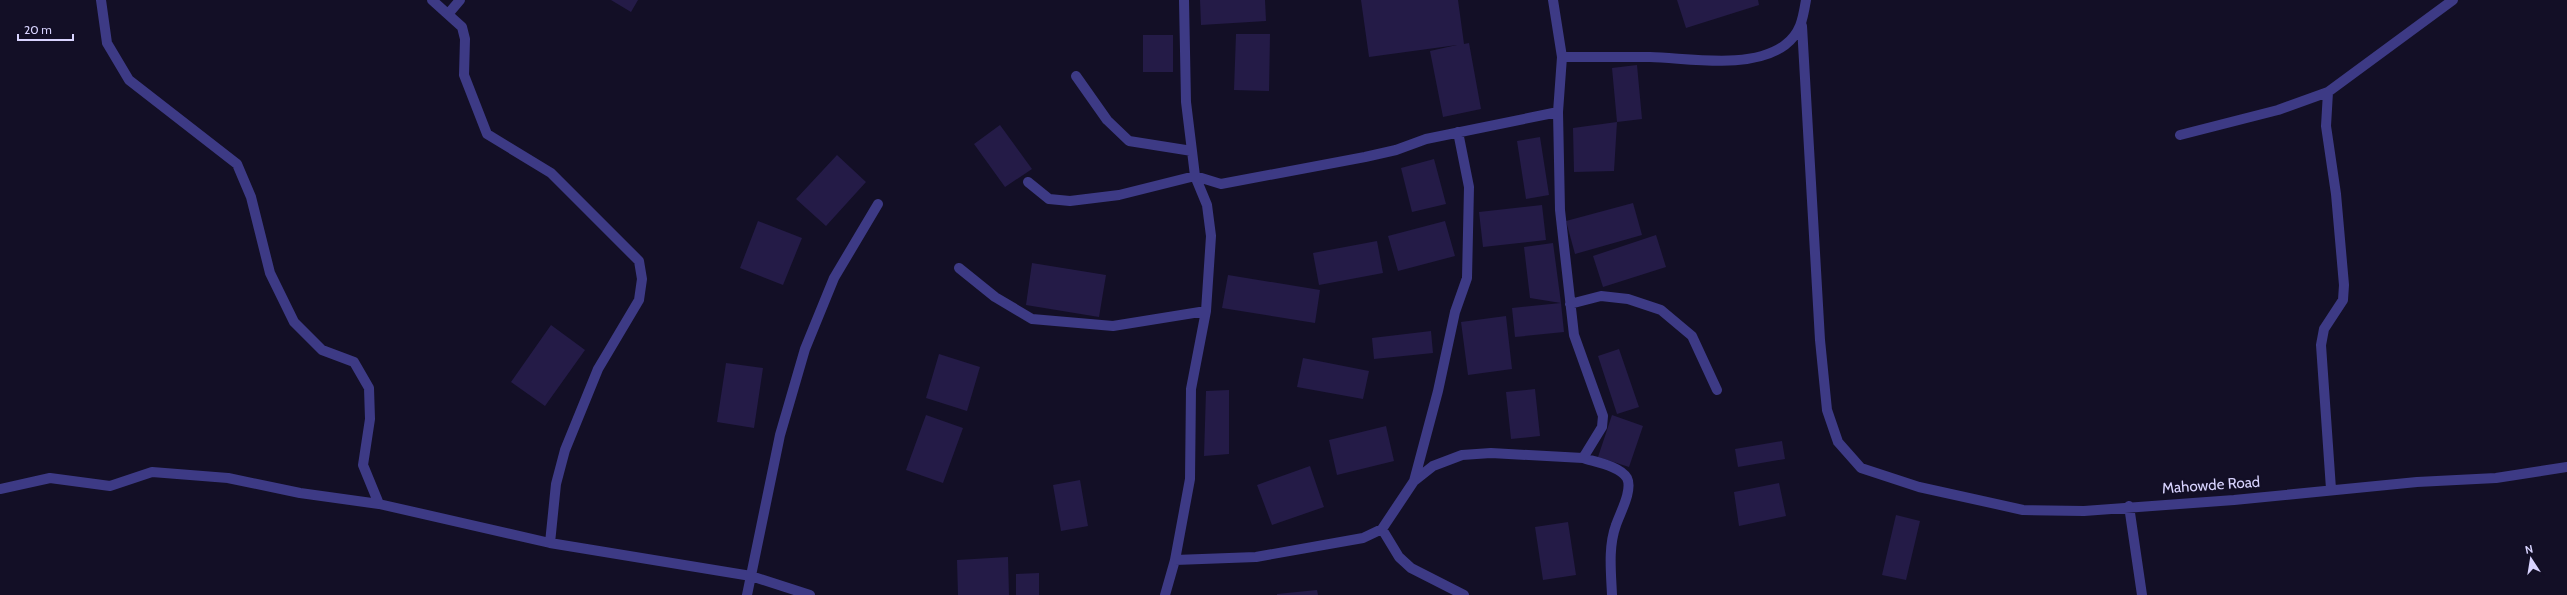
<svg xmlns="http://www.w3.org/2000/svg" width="2567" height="595" font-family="Cabin,sans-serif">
  <rect width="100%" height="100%" fill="#130f26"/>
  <path fill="#241b47" d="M611,0h27l-7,12z
    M1200,0h65l1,21 -65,4z
    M1361,0h97l6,44 5,-1 12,66 -38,8 -13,-66 27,-6 -88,12z
    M1677,0h81l1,5 -73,23z
    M1236,34h34l-1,57 -35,-1z
    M1143,35h30v37h-30z
    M1637,65l5,54 -25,3 -3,49 -40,1 -1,-44 44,-6 -5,-54z
    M1000,125l32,44 -27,18 -31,-43z
    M1540,137l9,58 -23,4 -9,-58z
    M837,155l29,27 -40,44 -30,-27z
    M1434,159l12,45 -34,8 -11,-44z
    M1633,203l9,32 -67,19 -9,-33z
    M1542,205l4,35 -63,7 -4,-35z
    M758,221l44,17 -19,47 -43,-17z
    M1445,221l10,35 -57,15 -10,-35z
    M1656,235l10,32 -63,20 -10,-31z
    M1377,241l6,32 -64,12 -6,-32z
    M1553,243l8,60 -31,-5 -6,-51z
    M1032,263l74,12 -7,42 -73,-12z
    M1228,275l92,15 -5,33 -93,-15z
    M1561,303l3,29 -49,5 -3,-29z
    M1506,316l6,53 -44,6 -7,-53z
    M551,325l34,25 -40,56 -34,-24z
    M1431,331l2,22 -59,6 -2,-21z
    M1619,349l20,58 -22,7 -19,-58z
    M939,354l41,13 -13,44 -41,-13z
    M1303,358l66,13 -6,28 -66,-12z
    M726,363l37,5 -9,60 -37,-6z
    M1535,389l5,47 -29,3 -5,-47z
    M1229,390v64l-25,2 2,-65z
    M926,415l37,13 -20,55 -37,-13z
    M1612,415l31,11 -14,41 -31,-10z
    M1386,426l8,35 -57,14 -8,-35z
    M1782,441l3,18 -47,8 -3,-18z
    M1310,466l14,41 -52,18 -15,-40z
    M1080,480l8,46 -27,5 -8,-46z
    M1779,483l7,33 -47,10 -5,-34z
    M1896,515l24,6 -14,59 -24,-5z
    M1568,522l8,53 -33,5 -8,-53z
    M1008,557l1,38h-51l-1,-35z
    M1039,573v22h-23v-21z
    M1317,590l1,5h-41v-1z"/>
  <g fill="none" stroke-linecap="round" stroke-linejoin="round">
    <path stroke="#3d3a85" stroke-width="10" d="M101,0l6,43 22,37 108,84 14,33 19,76 24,49 28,28 32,12 15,26 1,31 -7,46 16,39
      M432,0l30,27 3,12 -1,36 23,59 64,39 88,88 3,18 -3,21 -41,69 -33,81 -9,34 -6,59
      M449,13l11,-13
      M1802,26l18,314 7,70 11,32 23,26 58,19 104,23 61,1 150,-11 183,-18 79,-4 71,-11
      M1562,57c29,0 59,0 88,0 40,1 101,13 135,-12 16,-12 18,-27 21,-45
      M1076,76l31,44 22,21 63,10
      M2328,92l-2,34 10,68 8,91 -1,15 -19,29 -3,16 10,144
      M2180,135l98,-25 50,-18 125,-92
      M1028,182l21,17 21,2 49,-6 76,-19 26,8 144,-27 31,-7 30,-11 132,-27 4,-55 -9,-57
      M959,268l36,29 37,22 81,7 93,-15
      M1570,304l31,-8 27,3 33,11 31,26 25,54
      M1583,458c12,4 37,8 44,20 6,12 -7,35 -11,47 -8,22 -5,47 -4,70
      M1414,481l24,-90 17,-79 12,-34 2,-91 -11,-55
      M0,489l50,-11 60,8 42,-14 76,6 72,15 79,11 171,39 201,33 59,19
      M2129,506l13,89
      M1382,529l17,28 12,11 53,27
      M1175,560l15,-81 1,-90 15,-78 5,-75 -4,-31 -12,-29 -3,-25 -6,-49 -2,-102
      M747,595l33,-160 25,-86 29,-71 44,-74
      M1165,595l10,-35 81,-3 107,-19 19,-9 32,-48 19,-15 29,-11 29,-2 92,5 19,-31 1,-11 -29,-81 -14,-125 -2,-98"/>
  </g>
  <g text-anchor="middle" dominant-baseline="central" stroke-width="4" stroke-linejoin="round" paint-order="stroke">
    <g font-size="15" fill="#d9d4ff" stroke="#130f26">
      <text transform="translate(2211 485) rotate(-4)">Mahowde Road</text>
    </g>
  </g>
  <g transform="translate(2531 559) rotate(348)" stroke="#130f26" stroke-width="3" paint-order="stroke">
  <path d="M0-3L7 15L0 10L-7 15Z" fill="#d9d4ff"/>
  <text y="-6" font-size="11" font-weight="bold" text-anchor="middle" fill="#d9d4ff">N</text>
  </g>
  <path d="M18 34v6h55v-6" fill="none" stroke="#d9d4ff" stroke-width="2"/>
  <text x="24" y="34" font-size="12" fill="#d9d4ff" stroke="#130f26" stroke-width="3" paint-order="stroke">20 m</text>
</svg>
